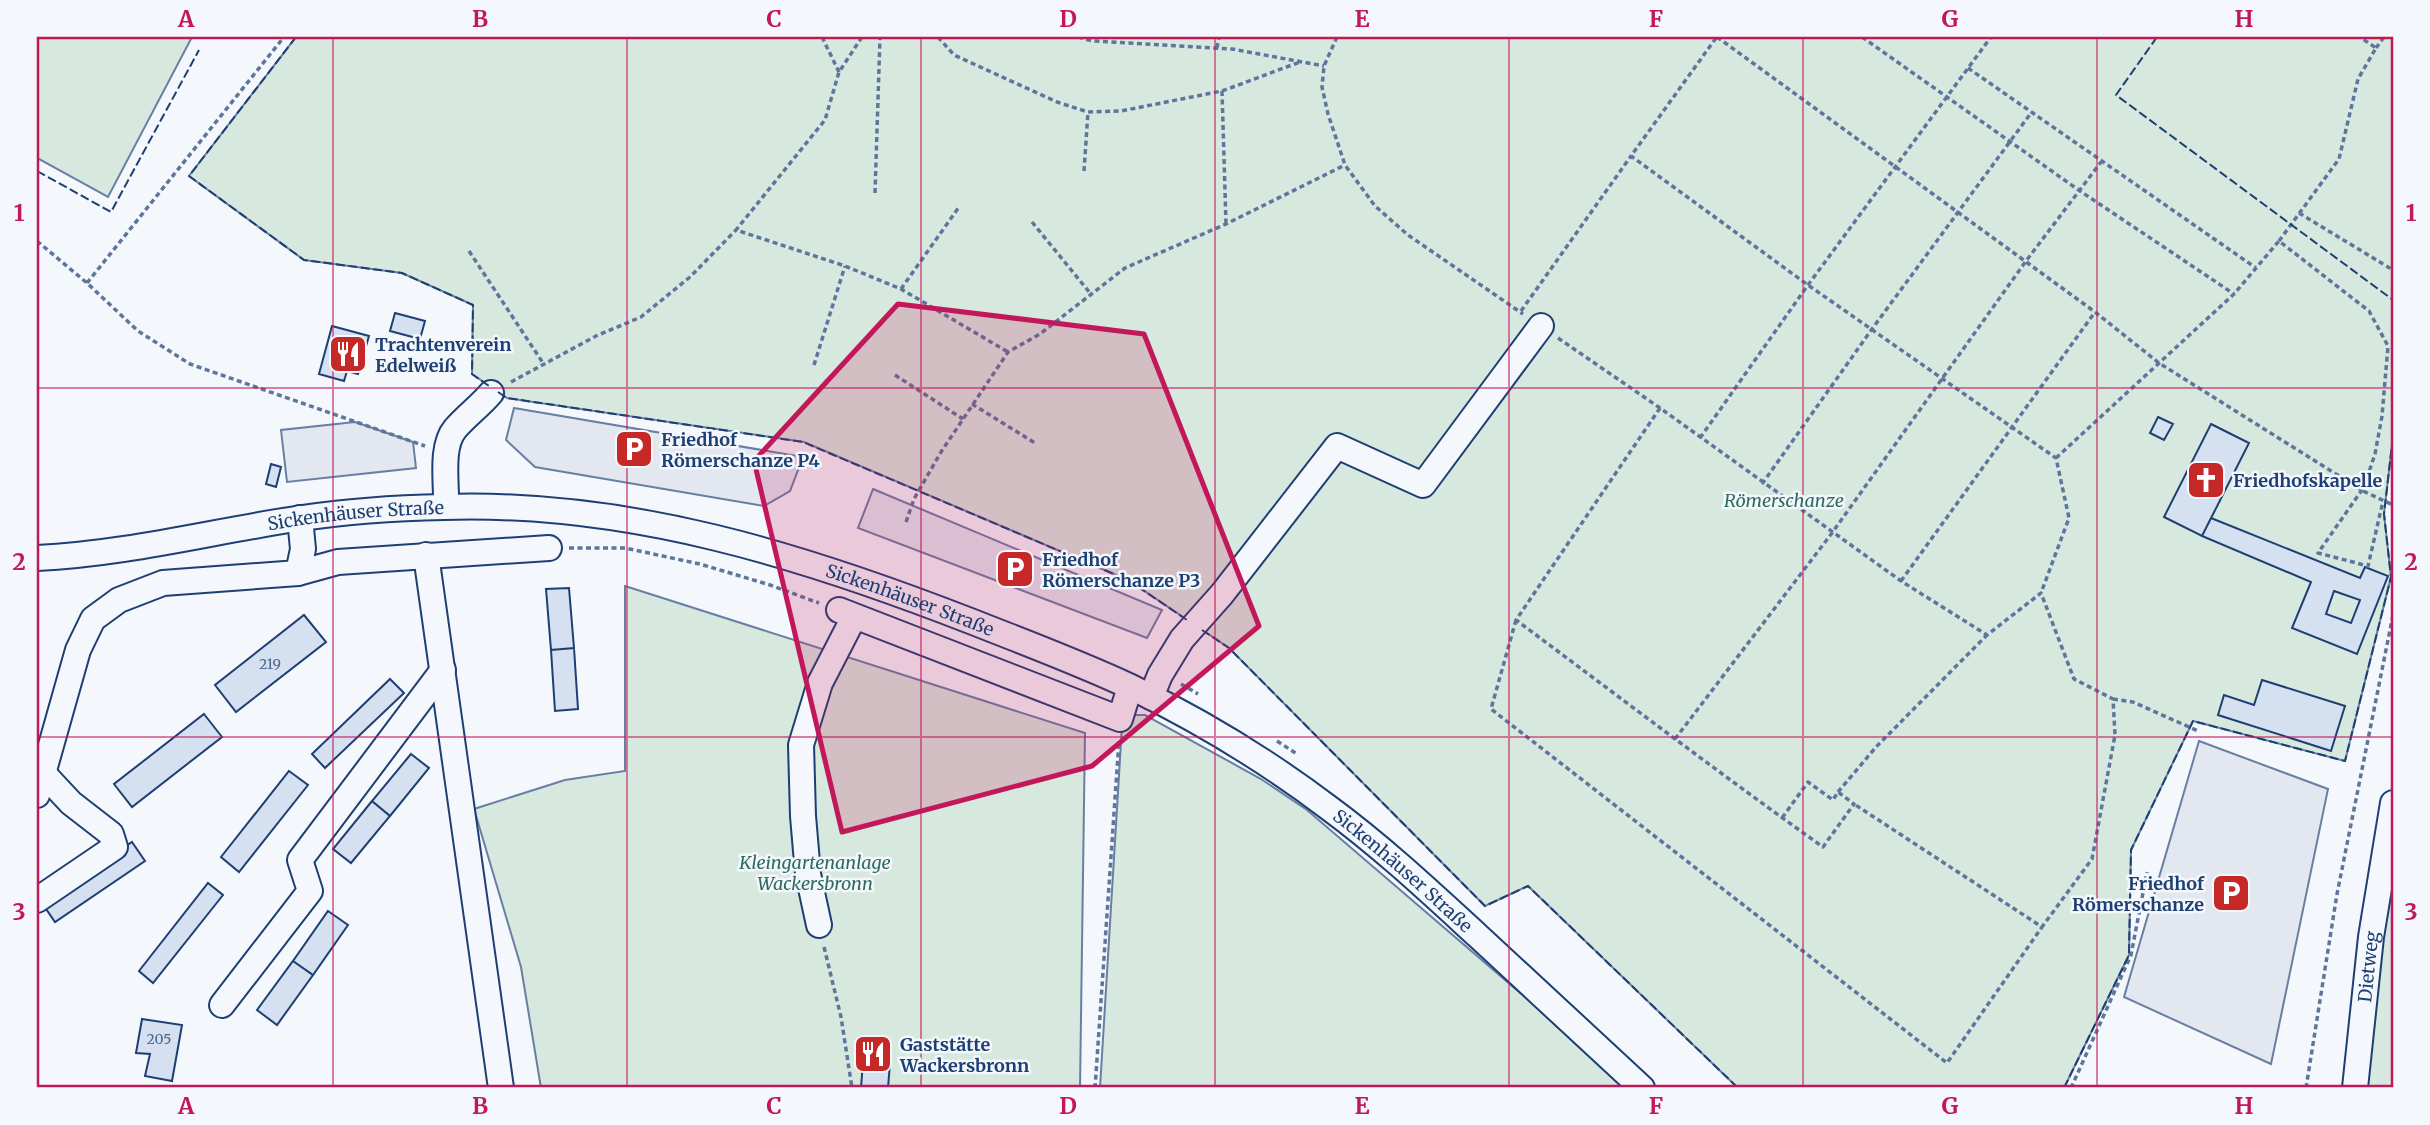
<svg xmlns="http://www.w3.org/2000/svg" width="2430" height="1125" font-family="Merriweather,serif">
  <rect width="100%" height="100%" fill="#f4f7fb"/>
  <path fill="#d7e8df" stroke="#687fa3" stroke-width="2" d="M37,37h155l-84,160 -71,-39z
    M296,37h2097v399l-9,78 7,63 -46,184 -152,-40 -62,129 -2,105 -65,133h-326l-210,-202 -43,20 -256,-258 -101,-68 -324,-138 -297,-44 -35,-24 1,-69 -71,-32 -98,-13 -115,-84z
    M625,586l460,147 -5,355h-539l-20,-121 -47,-158 91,-29 60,-9z
    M1131,715h14l116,64 46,31 324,278h-531l22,-362z
    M2393,826v262h-37z"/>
  <path fill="#e3e8f0" stroke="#687fa3" stroke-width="2" d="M514,408l289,49 -13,34 -26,15 -229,-39 -29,-27z
    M355,422l58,20 3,26 -129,14 -6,-52z
    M873,489l289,121 -15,28 -289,-110z
    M2199,741l129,48 -57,275 -147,-67z"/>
  <path fill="#d5e0f0" stroke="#1d3f73" stroke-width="2" fill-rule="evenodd" d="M395,313l30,8 -5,18 -30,-8z
    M332,326l37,10 -11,38 -11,-3 -3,10 -25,-7z
    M2158,417l15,7 -9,16 -14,-7z
    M2211,424l38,19 -47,93 -38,-19z
    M271,464l10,3 -5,20 -10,-3z
    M2211,518l149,60 5,-11 23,9 -31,78 -65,-26 19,-46 -109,-46zM2334,591l26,9 -9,23 -25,-9z
    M569,588l5,60 -23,2 -5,-61z
    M304,615l22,27 -90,70 -21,-27z
    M574,648l4,61 -23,2 -4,-61z
    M390,679l14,14 -79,75 -13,-14z
    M2262,680l83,26 -14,45 -113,-36 6,-20 30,10z
    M204,714l18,23 -90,70 -18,-23z
    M411,754l18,14 -39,48 -18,-15z
    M289,771l19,14 -69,87 -18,-15z
    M372,801l18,15 -39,47 -18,-14z
    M132,842l13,19 -90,61 -13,-19z
    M208,883l15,12 -70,88 -14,-12z
    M328,911l20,14 -35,50 -20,-14z
    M293,961l20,14 -36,50 -20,-15z
    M142,1019l40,6 -10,56 -27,-5 5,-22 -14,-1z
    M864,1048l27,2 -3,38h-27z"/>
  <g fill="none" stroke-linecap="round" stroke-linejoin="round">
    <defs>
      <g id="minor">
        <path d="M446,506c1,-22 -6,-59 9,-77 10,-12 25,-23 36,-36"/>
        <path d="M426,555l75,533"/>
        <path id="s1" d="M37,558c89,-4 177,-27 265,-40 47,-7 95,-10 142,-11 185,-6 360,49 529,115 53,21 107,41 158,65 70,34 136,74 198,121 53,39 101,84 149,128 55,51 109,101 164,152"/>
        <path d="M298,573l40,-11 211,-14"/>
        <path d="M839,610l281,109 10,-32"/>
        <path d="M1151,697l9,-22 22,-36 40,-45 115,-148 86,39 118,-159"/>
        <path d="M37,795l41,-145 15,-31 26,-19 44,-17 135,-10 5,-24 -3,-31"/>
        <path d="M37,900l78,-53 -4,-13 -40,-31 -28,-30"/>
        <path d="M819,925l-11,-51 -5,-58 -2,-71 19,-62 34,-66"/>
        <path d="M222,1005l88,-114 -10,-31 143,-190"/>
        <path id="s2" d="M2355,1088l16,-151 22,-134"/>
      </g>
    </defs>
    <use href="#minor" stroke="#1d3f73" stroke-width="28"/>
    <path stroke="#5e769c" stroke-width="3.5" stroke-dasharray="5 3.5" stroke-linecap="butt" d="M822,37l17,35
      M862,37l-23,35 -14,48 -89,110 109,36 56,23 107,63
      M938,37l16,18 103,47 31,10 33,-1 101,-20 78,-29
      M1078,37l15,4 139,8 92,17
      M1337,37l-13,29 -2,21 6,27 17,51 30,41 33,29 115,79
      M1717,37l378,275 64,51 204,128 30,14
      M1862,37l218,154 154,103
      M1716,38l-85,118 177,129 248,173 13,60 -28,75
      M1217,48l2,-11
      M2376,48l8,-11
      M1968,68l288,200
      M1222,91l4,133
      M1084,171l4,-59
      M875,193l5,-156
      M2299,213l94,57
      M1032,222l58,71
      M37,241l50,42 51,48 52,33 235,82
      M2279,241l60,-82 19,-80 18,-31 -16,-11
      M469,251l74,112
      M87,283l197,-246
      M901,289l58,-82
      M1521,311l110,-155
      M1558,338l102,70 241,173 86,54 54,-42 33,86 39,20 2,36 -23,124 -50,68 -188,-123
      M814,365l31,-99
      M895,375l68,44
      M511,382l85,-46 45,-19 49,-40 46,-47
      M972,404l63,39
      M1660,408l-144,212c102,76 203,153 307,227l31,-43 -16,-12 -5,8 -25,-18 -26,36
      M1700,438l108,-153 183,-248
      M2056,458l178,-164 45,-53 90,70 19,35 -6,70 -7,38 -11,33 -46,66 50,13 15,-65
      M1762,484l110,-155 159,-216
      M906,522l8,-23 27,-47 67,-100 32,-18 85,-66 101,-44 119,-59
      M569,548h56l75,16 70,21 49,18
      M1901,581l194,-269
      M1516,620l-25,89 456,354 95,-136
      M1181,684l17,10
      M2113,699l20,3 65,29
      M1675,739l157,-206 194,-272 75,-99
      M1277,741l20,13
      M1838,792l38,-45 111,-112
      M824,947l17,70 11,71
      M1095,1088l24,-347
      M2071,1088l60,-133 16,-83
      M2306,1088l31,-194 56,-279"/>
    <use href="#minor" stroke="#f4f7fb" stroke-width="24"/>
    <path stroke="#1d3f73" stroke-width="2" stroke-dasharray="9 3.5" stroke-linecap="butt" d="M296,37l-107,139 115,84 98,13 71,32 -1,69 17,12
      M2157,37l-41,58 277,205
      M37,171l74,41 88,-162
      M498,392l9,6 296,44 325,138 59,40
      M1202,630l27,18 256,258 43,-20 210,202
      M2064,1088l65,-133 2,-105 62,-129 152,40 46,-184 -7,-63 9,-78"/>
  </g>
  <path fill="#c2185b" fill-opacity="0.2" stroke="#c2185b" stroke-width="5" stroke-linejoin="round" d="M898,304l246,30 115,292 -167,140 -250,66 -88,-371z"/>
  <path fill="none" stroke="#c2185b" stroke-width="2" stroke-opacity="0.55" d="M333,37v1051M627,37v1051M921,37v1051M1215,37v1051M1509,37v1051M1803,37v1051M2097,37v1051M37,388h2356M37,737h2356"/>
  <defs>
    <symbol id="restaurant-square" viewBox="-11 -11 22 22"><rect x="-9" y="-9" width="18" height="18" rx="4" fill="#c62828" stroke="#f4f7fb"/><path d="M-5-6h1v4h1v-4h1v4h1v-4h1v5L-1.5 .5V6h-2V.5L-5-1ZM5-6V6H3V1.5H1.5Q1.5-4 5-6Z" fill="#fff"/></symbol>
    <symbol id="parking-square" viewBox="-11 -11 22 22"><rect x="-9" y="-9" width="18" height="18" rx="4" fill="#c62828" stroke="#f4f7fb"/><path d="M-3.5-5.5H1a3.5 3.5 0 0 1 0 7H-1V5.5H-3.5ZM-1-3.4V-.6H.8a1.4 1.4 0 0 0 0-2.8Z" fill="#fff"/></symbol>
    <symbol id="church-square" viewBox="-11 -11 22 22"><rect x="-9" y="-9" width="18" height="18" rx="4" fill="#c62828" stroke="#f4f7fb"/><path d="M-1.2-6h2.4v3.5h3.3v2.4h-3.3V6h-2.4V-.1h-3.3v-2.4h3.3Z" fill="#fff"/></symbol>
  </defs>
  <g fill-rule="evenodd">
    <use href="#restaurant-square" x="326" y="332" width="44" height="44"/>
    <use href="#parking-square" x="612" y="427" width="44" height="44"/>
    <use href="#church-square" x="2184" y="458" width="44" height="44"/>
    <use href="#parking-square" x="993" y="547" width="44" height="44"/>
    <use href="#parking-square" x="2209" y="871" width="44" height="44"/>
    <use href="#restaurant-square" x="851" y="1032" width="44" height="44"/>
  </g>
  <g text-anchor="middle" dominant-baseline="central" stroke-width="5" stroke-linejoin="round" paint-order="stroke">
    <g font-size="14" fill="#4b6792">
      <text x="270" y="664">219</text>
      <text x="159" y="1039">205</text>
    </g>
    <g font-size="18" font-weight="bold" fill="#1d3f73" stroke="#f4f7fb" text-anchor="start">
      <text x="375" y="344">Trachtenverein<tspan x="375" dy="21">Edelweiß</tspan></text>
      <text x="661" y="439">Friedhof<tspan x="661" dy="21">Römerschanze P4</tspan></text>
      <text x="2233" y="480">Friedhofskapelle</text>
      <text x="1042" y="559">Friedhof<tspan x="1042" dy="21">Römerschanze P3</tspan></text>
      <text x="2204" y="883" text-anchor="end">Friedhof<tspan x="2204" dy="21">Römerschanze</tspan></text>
      <text x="900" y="1044">Gaststätte<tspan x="900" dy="21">Wackersbronn</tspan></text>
    </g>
    <g font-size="18" font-style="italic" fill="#2c6c60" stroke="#f4f7fb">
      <text x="1784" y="500">Römerschanze</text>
      <text x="815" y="862">Kleingartenanlage<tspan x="815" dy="21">Wackersbronn</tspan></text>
    </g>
    <g font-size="18" fill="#1d3f73" stroke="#f4f7fb">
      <text stroke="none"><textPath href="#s1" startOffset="322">Sickenhäuser Straße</textPath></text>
      <text stroke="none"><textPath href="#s1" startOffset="889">Sickenhäuser Straße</textPath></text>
      <text stroke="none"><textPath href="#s1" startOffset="1456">Sickenhäuser Straße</textPath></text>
      <text stroke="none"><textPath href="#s2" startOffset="122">Dietweg</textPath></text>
    </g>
  </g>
  <rect width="2430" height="1125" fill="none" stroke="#f4f7fb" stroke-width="77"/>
  <rect x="38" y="38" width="2354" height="1048" fill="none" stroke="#c2185b" stroke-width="2.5"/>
  <g font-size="23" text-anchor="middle" font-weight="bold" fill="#c2185b">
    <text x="186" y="27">A</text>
    <text x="480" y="27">B</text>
    <text x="774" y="27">C</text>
    <text x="1068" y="27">D</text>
    <text x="1362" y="27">E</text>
    <text x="1656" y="27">F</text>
    <text x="1950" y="27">G</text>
    <text x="2244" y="27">H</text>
    <text x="19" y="221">1</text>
    <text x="2411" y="221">1</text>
    <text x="19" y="570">2</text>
    <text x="2411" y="570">2</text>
    <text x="19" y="920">3</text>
    <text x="2411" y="920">3</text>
    <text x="186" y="1114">A</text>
    <text x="480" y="1114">B</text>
    <text x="774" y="1114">C</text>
    <text x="1068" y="1114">D</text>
    <text x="1362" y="1114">E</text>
    <text x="1656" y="1114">F</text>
    <text x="1950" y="1114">G</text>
    <text x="2244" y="1114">H</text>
  </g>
</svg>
